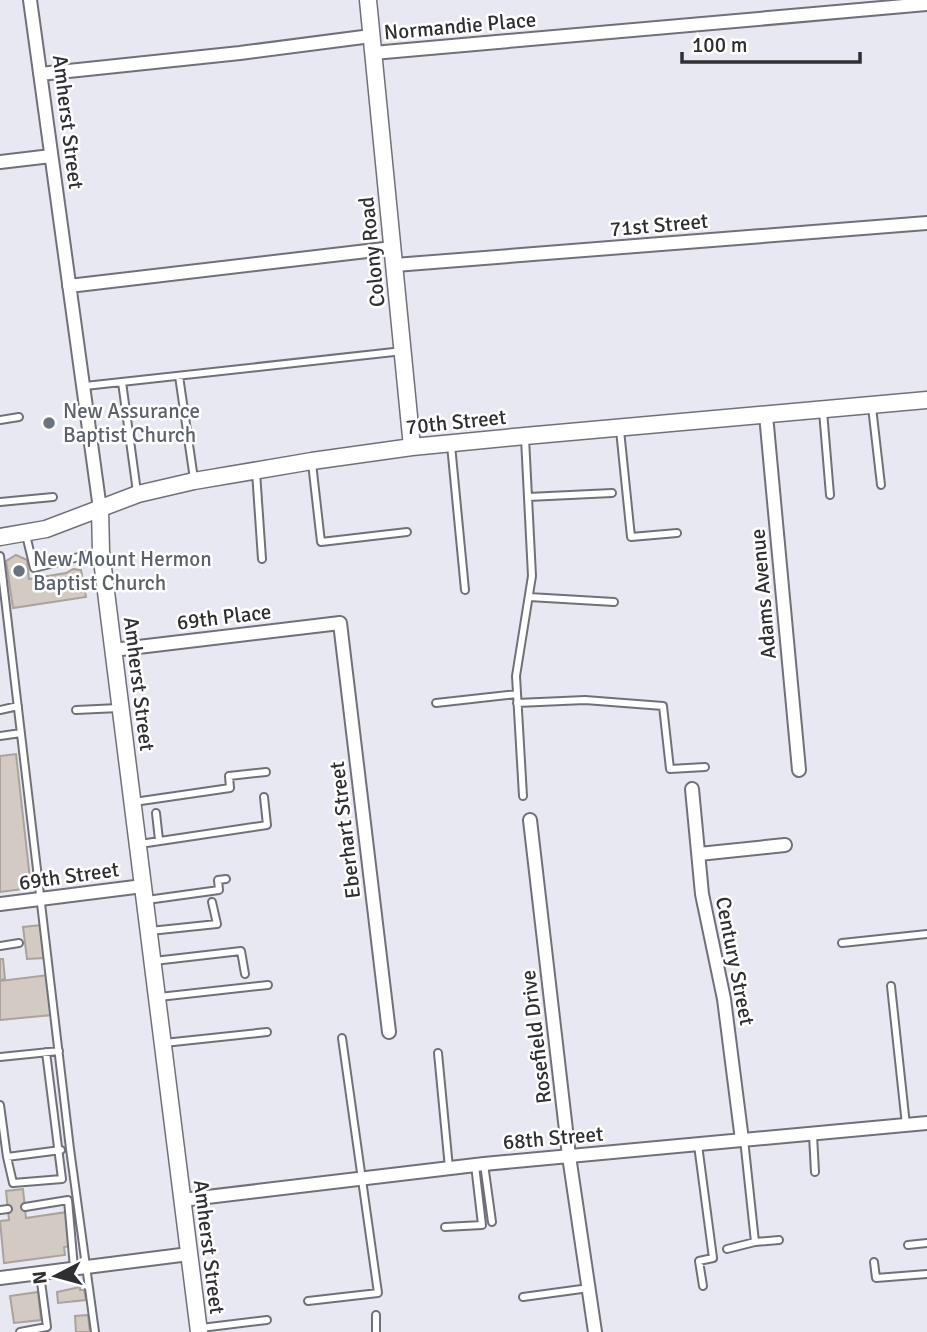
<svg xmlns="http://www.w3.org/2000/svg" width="927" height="1332" font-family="Signika,sans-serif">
  <rect width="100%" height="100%" fill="#e8e8f3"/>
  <path fill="#d3cac3" stroke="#aaa29b" stroke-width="2" d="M16,555l11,5 2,19 37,-6 7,-4 8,1 5,27 -73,11 -7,-47z
    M16,754l15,134 -31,4v-136z
    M41,925l4,33 -18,1 -4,-32z
    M0,959h3l2,20 -5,1z
    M48,975l4,40 -52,5v-39z
    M23,1189l3,29 41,-6 5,34 -8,1 1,8 -61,8 -4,-42 9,-1 -3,-29z
    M80,1287v3h4l2,10 -28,3 -1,-11z
    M38,1292l3,28 -27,3 -4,-27z
    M88,1315l2,17h-14l-1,-16z"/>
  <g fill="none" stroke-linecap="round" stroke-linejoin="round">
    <defs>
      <path id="lane" d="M179,376l15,103
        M122,382l15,110
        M85,386l318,-35
        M872,407l9,78
        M823,411l7,84
        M0,420l19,-3
        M620,430l11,107 46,-4
        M451,445l14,145
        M312,463l9,79 86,-10
        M256,472l6,87
        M528,497l84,-4
        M0,502l53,-5
        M26,535l8,33 65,-16
        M0,556l70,593 25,183
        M529,597l85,5
        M436,703l81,-9
        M517,703l68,-3 78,6 7,63 35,-2
        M0,710l18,-4
        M76,710l43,-2
        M0,736l21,-3
        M523,796l-7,-120 16,-100 -7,-138
        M134,802l96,-14 -1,-12 37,-4
        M156,813l3,27
        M140,844l127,-19 -3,-28
        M147,900l72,-10 -1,-10 8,-1
        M150,931l67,-7 -5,-22
        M842,943l85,-9
        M0,946l19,-3
        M154,961l87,-10 4,23
        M891,986l15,139
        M159,997l109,-12
        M164,1043l103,-11
        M438,1053l11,115
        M0,1057l59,-6
        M0,1105l7,52 54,-7
        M813,1135l2,37
        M698,1145l15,113 -14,3 4,25
        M7,1157l6,26 49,-4 -16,-127
        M484,1164l8,58
        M25,1207l43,-7 6,68
        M0,1210l8,-1
        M445,1227l37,-2 -7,-60
        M755,1242l24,-2
        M908,1245l19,-2
        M727,1249l28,-7 -11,-103
        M874,1262l2,16 51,-4
        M523,1297l66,-9
        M308,1301l70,-8 -36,-255
        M376,1315v17
        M201,1328l66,-8
        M20,1332l27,-5 -7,-53"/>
      <path id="street" d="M30,0l70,509
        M373,53l554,-49
        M40,74l200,-21 131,-17
        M0,162l51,-6
        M395,265l532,-42
        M69,286l324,-38
        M766,415l33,355
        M113,650l227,-27 49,409
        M692,789l10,105 22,105 18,141
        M530,820l39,336 26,176
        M699,854l86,-9
        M0,904l143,-18
        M182,1200l302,-36 443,-41
        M0,1278l189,-24"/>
      <path id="secondary" d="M368,0l44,447
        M100,509l1,43 98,780
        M0,537l46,-8 92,-35 56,-13 118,-20 100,-14 113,-11 402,-36"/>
    </defs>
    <use href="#lane" stroke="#707079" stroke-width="10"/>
    <use href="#street" stroke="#707079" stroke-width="16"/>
    <use href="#secondary" stroke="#707079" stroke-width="19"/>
    <use href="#lane" stroke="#fff" stroke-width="6"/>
    <use href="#street" stroke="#fff" stroke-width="12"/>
    <use href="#secondary" stroke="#fff" stroke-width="16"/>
  </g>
  <g fill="#6b7280" stroke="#fff" stroke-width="2.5">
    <circle cx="49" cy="423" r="7"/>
    <circle cx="19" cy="571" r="7"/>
  </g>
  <g text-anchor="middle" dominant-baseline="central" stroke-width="5" stroke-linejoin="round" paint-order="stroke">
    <g font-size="21" fill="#2f2f33" stroke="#fff">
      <text transform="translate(460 26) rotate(-5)">Normandie Place</text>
      <text transform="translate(68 122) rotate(83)">Amherst Street</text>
      <text transform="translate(659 225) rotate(-5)">71st Street</text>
      <text transform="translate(372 252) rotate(-96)">Colony Road</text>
      <text transform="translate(456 422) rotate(-6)">70th Street</text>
      <text transform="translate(763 594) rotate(-95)">Adams Avenue</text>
      <text transform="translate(224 617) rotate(-7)">69th Place</text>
      <text transform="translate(139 684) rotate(83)">Amherst Street</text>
      <text transform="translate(345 830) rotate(-97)">Eberhart Street</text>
      <text transform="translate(69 876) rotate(-8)">69th Street</text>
      <text transform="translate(735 961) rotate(79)">Century Street</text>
      <text transform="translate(536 1037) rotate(-97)">Rosefield Drive</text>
      <text transform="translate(553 1138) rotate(-5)">68th Street</text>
      <text transform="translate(209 1247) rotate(83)">Amherst Street</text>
    </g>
    <g font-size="21" fill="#5b616d" stroke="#fff" text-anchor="start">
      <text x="63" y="411">New Assurance<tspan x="63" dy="24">Baptist Church</tspan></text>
      <text x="33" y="559">New Mount Hermon<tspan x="33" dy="24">Baptist Church</tspan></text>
    </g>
  </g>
  <g transform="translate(56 1276) rotate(264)" stroke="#ffffff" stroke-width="5" paint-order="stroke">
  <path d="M0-5L12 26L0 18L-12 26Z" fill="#2f2f33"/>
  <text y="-10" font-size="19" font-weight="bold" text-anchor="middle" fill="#2f2f33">N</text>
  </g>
  <path d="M682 52v10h178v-10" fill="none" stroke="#2f2f33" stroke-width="3.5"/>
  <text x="692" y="52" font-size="21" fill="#2f2f33" stroke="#ffffff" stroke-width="5" paint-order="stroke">100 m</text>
</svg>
